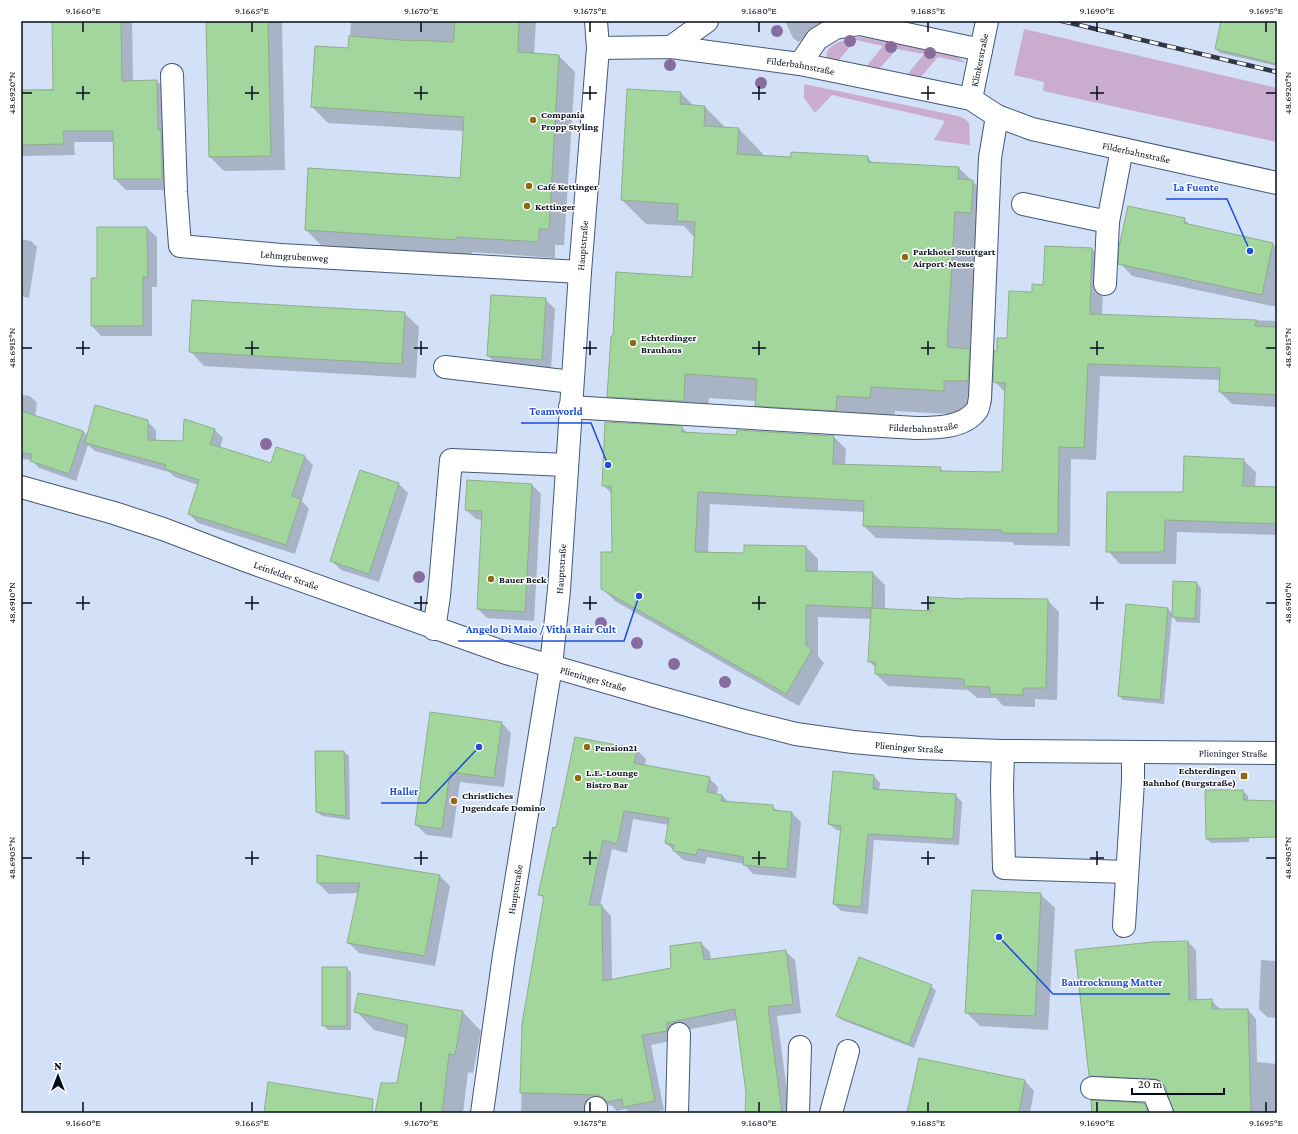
<svg xmlns="http://www.w3.org/2000/svg" width="1298" height="1134" font-family="'Crimson Pro',serif">
  <rect width="100%" height="100%" fill="#d2e0f8"/>
  <path fill="#caacce" d="M1024,29l253,59v54l-234,-51 1,-9 -30,-7z
    M860,37l21,3 72,14 13,9 -28,-6 -18,21 -14,-2 18,-22 -27,-5 -19,21 -13,-2 18,-22 -27,-6 -19,22 -10,-3c-4,-16 21,-20 33,-22z
    M804,84l154,32 7,3 4,4 1,22 -36,-5 11,-19 -113,-26 -17,18 -11,-15z"/>
  <path fill="#0003" d="M53,21h79l1,61 24,-1 11,12 5,97h-47l-11,-11 -1,-37h-40l1,13 -54,1v-66l33,-1z
    M207,21h75l3,149 -61,1 -14,-14z
    M351,21h185l-2,33 25,2 16,16 -11,173h-9v13l-83,-6v3l-150,-9 -16,-16 3,-61 152,10 3,-48 -136,-8 -16,-16 37,-58z
    M785,21h51l-38,21 -5,-4z
    M1223,21h54v45l-57,-13 -4,-5z
    M681,93l13,13 11,1 22,22h12l24,25v3h104l6,6 86,5 37,37 -24,147 22,23 4,-23 10,-13 25,-46 59,-44 12,12 -2,55 175,5v86l-45,-3 -12,-12 1,-12 -121,-4 -4,84 -25,-1 -1,87 -55,-1 -3,-3 -136,-4 -12,-12v-14l-154,-8 -2,49 36,1 62,-7 12,12v13l55,1 12,12v25l46,2 35,-12h81l12,12 -2,88 -22,-1v8l-32,-1 -7,-8h-19l-9,-8 -80,-4 -12,-12v-6l-7,-7 3,-42 -54,-2v39l6,7 -25,43 -184,-105 -13,-13 11,-35 -1,-59 -9,-9 79,-58 6,7 49,2 97,1 12,12 -1,16 95,3 4,4 59,1 3,-80 -13,-13 -1,24h-24l-1,11 -72,-4 -1,11 -114,7 -24,-24v-4l-47,-3 -2,27 -75,-5 -24,-24 85,-118 2,-40 -11,-12 -38,-2 -24,-24z
    M1184,219l7,7 82,18 4,4v59l-145,-31 -12,-13z
    M147,228l10,9v50h-5v49h-51l-9,-10v-47h6z
    M21,239l10,2 6,6 -8,51 -8,-2z
    M545,299l10,10 -4,60 -53,-4 -10,-9z
    M404,313l15,14 -3,51 -212,-12 -14,-15z
    M21,395l9,1 7,7 -2,14 48,14 5,5 59,-15 9,9v11l28,1 30,-13 9,9 -3,10 52,17 32,-9 9,9 -11,36 7,8 -14,45 -97,-31 -9,-9 9,-29 -23,-8 -6,-5 -74,-21 -7,-6 -12,36 -37,-13 -8,-8 -10,-1z
    M1243,460l13,12 -1,15 22,1v47l-100,-3 -1,32h-56l-12,-13 76,-57z
    M399,484l9,9 -29,89 -38,-12 -10,-10z
    M532,485l9,9 -7,127 -47,-3 -9,-9 4,-89 -6,-1 -10,-9z
    M1197,583l4,5 -1,35 -23,-1 -5,-6 -8,88 -41,-4 -4,-4 49,-87 5,5z
    M431,713l70,9 10,11 -7,54 -44,-5 -8,56 -25,-3 -11,-10z
    M576,738l61,12 9,9 -1,7 64,12 9,9 -1,8h5l7,8 43,3 6,5 14,2 9,9 -5,56 -43,-4 -9,-10 -37,-7 -2,7 -22,-4 -17,-17 3,-18 -36,-6 -6,34 -15,-4 -12,57h2l9,10 1,64 60,-11 29,-26 9,9 1,8 74,-9 10,9 6,53 -24,3 13,97h-44l1,-20 -10,-73 -61,12v8l-25,5 13,65 -15,3h-19l-4,-4 -9,2 -5,-5 -7,-2 -11,9h-73l2,-89 22,-125 -6,-5 17,-65z
    M344,752l5,4 1,64 -28,-4 -5,-4z
    M874,776l6,7 -1,8 76,4 7,7 -3,43 -85,-5 -6,74 -27,-3 -7,-7 8,-73 -6,-1 -7,-6z
    M1243,791l5,5 1,46 -38,1 -4,-4z
    M318,856l122,20 10,10 -15,80 -76,-13 -10,-10 10,-50 -30,1 -11,-11z
    M1040,894l15,14 -7,122 -68,-4 -14,-14z
    M1277,920v98l-10,-1 -8,-8 2,-49 14,1z
    M1188,942l8,8 1,51 14,-1 8,8v2h29l8,9 1,43 20,2v49h-102l-9,-26 -4,-1 -64,-2 -9,-8z
    M346,968l5,4v58h-23l-5,-5z
    M931,986l5,5 -22,57 -72,-28 -5,-4z
    M359,994l104,18 18,19 -8,42 -5,-1 -5,41h-87l22,-29 8,-46 -32,-8 -18,-19z
    M919,1059l106,22 9,10 -4,22h-122z
    M1144,1104l9,9h-81l21,-2z"/>
  <path fill="#a2d69c" stroke="#8eae8a" d="M52,21h69l1,60 35,-1 1,50h3l1,49h-48l-1,-48h-50l1,13 -43,1v-55h32z
    M206,21h62l3,135 -62,1z
    M455,21h64l-1,31 41,3 -10,174h-10v13l-82,-5v3l-152,-10 3,-62 152,10 4,-61 -153,-10 4,-61 33,2 1,-12 64,5v-1l40,2z
    M1221,21h56v43l-62,-15z
    M627,89l54,3 -1,12 25,2 -1,20 35,2 -2,26 54,3v-5l77,4v6l91,5 -1,12 15,1 -2,33 -16,-1 -8,135 23,2 -2,32h-24v10l-73,-4 -1,11 -33,-2 -1,15 -81,-5 2,-27 -72,-5 -1,27 -77,-4 4,-61h2l3,-64 76,5 3,-55 -18,-1 1,-17 -57,-4z
    M1128,206l57,12 -1,5 89,20 -11,52 -144,-31 1,-17z
    M97,227h50l1,50h-5v49h-52v-48h6z
    M1045,246l47,2 -2,66 167,6 -2,6 22,1v68l-58,-3 1,-24 -132,-4 -4,84 -25,-1 -1,87 -56,-1v-3l-139,-4 1,-25 -166,-9 -3,60 49,1v-8l62,1v25l67,1 -1,36 -66,-3v40l6,5 -26,44 -185,-105v-37h11l-1,-66h-9l3,-64 77,4v6l54,3 1,-5 97,6 -1,28 108,3 -1,4 62,1 3,-89 -12,-1 1,-31h3v-13h10l2,-47 23,1v-8l11,1z
    M491,295l55,3 -4,62 -55,-4z
    M192,300l213,12 -3,52 -213,-12z
    M95,405l53,15v20l35,1 1,-22 31,10 -5,15 61,19 5,-16 29,9 -13,40 9,3 -15,46 -98,-31 11,-34 -34,-11 1,-4 -81,-22z
    M21,411l62,20 -14,43 -39,-13 2,-7 -11,-1z
    M1184,456l60,3 -1,27 34,1v37l-112,-4 -1,32h-58l1,-60h76z
    M360,470l39,13 -30,91 -39,-13z
    M467,480l65,4 -7,128 -48,-3 5,-98 -17,-1z
    M1173,581l24,1 -2,37 -23,-2z
    M930,597l35,2v-1l83,1 -2,89h-23v7l-33,-1v-7l-26,-1v-7l-89,-5v-12h-7l3,-54 59,3z
    M1126,604l42,4 -8,92 -42,-4z
    M430,712l72,10 -8,56 -44,-6 -8,57 -27,-4z
    M575,737l62,12 -3,14 76,14 -3,15 15,3 -1,6 52,4v5l19,2 -5,57 -44,-4 1,-8 -46,-8 -2,6 -23,-4 1,-6 -9,-2 4,-25 -45,-7 -7,33 -14,-4 -14,65h13l1,76 68,-13 -1,-22 31,-4 3,18 82,-10 7,54 -25,3 14,106h-37l1,-20 -11,-84 -68,14v8l-25,4 13,66 -32,6 -1,-8 -15,3 -4,-5 -4,-1v-1l-79,-2 2,-69 22,-128 -6,-1 15,-68 3,1z
    M315,751h29l2,65 -30,-4z
    M833,771l41,4 -1,14 83,5 -3,45 -85,-5 -7,73 -28,-3 8,-78 -13,-2z
    M1205,790h38l1,10 33,1v36l-71,2z
    M317,855l123,20 -15,81 -78,-13 13,-60h-43z
    M972,890l69,3 -6,123 -70,-3z
    M1188,941l1,59 23,-1v10h36l3,104h-77l-9,-27 -5,-5 -6,-2 -65,-3 -14,-126 78,-8z
    M859,957l73,28 -23,59 -73,-28z
    M322,967h25v59h-25z
    M358,993l105,18 -8,44 -6,-1 -7,59h-67l6,-30h16l11,-58 -54,-13z
    M919,1058l106,22 -6,33h-112z
    M268,1082l105,17 -1,14h-108z
    M1091,1100l53,3 4,10h-56z"/>
  <g fill="none" stroke-linecap="round" stroke-linejoin="round">
    <defs>
      <g id="minor">
        <path d="M671,47l36,-26"/>
        <path id="s1" d="M598,48l73,-1 129,17 171,35 26,17 35,13 245,54"/>
        <path d="M800,64l17,-25 18,-11 25,-4 121,26"/>
        <path id="s2" d="M172,75l4,117 4,54 101,9 299,17"/>
        <path id="s3" d="M971,99l16,-78"/>
        <path d="M1023,204l85,18"/>
        <path d="M1105,284l3,-62 14,-73"/>
        <path d="M445,367l127,15"/>
        <path id="s4" d="M570,407l346,21c20,0 48,0 61,-18 2,-3 2,-8 3,-12l10,-240 7,-42"/>
        <path d="M434,629l5,-33 12,-136 116,5"/>
        <path d="M1003,751l-1,37 2,80 123,4"/>
        <path d="M1124,926l9,-145v-29"/>
        <path d="M1092,1088l61,3 9,22"/>
        <path d="M596,1108v5"/>
        <path d="M677,1113l2,-79"/>
        <path d="M798,1113l2,-66"/>
        <path d="M831,1113l17,-62"/>
      </g>
      <g id="major">
        <path id="s5" d="M21,487l93,26 49,16 84,32 259,92 152,44 90,25 48,12 57,8 67,6 83,3 274,2"/>
        <path id="s6" d="M482,1113l22,-158 47,-289 8,-76 21,-318 18,-224 -2,-27"/>
      </g>
    </defs>
    <use href="#minor" stroke="#45587a" stroke-width="24"/>
    <use href="#major" stroke="#45587a" stroke-width="24"/>
    <use href="#minor" stroke="#fff" stroke-width="22"/>
    <use href="#major" stroke="#fff" stroke-width="22"/>
    <defs>
      <path id="rail" d="M1062,21l215,51"/>
    </defs>
    <use href="#rail" stroke="#303847" stroke-width="4.5"/>
    <use href="#rail" stroke="#fff" stroke-width="3" stroke-dasharray="9" stroke-linecap="butt"/>
  </g>
  <g fill="#886c9e">
    <circle cx="777" cy="31" r="6"/>
    <circle cx="850" cy="41" r="6"/>
    <circle cx="891" cy="47" r="6"/>
    <circle cx="930" cy="53" r="6"/>
    <circle cx="670" cy="65" r="6"/>
    <circle cx="761" cy="83" r="6"/>
    <circle cx="266" cy="444" r="6"/>
    <circle cx="419" cy="577" r="6"/>
    <circle cx="601" cy="623" r="6"/>
    <circle cx="637" cy="643" r="6"/>
    <circle cx="674" cy="664" r="6"/>
    <circle cx="725" cy="682" r="6"/>
  </g>
  <path fill="none" stroke="#050c19" stroke-width="1.5" d="M83,22v10M252,22v10M421,22v10M590,22v10M759,22v10M928,22v10M1097,22v10M1266,22v10M83,86v14M252,86v14M421,86v14M590,86v14M759,86v14M928,86v14M1097,86v14M22,93h10M76,93h14M245,93h14M414,93h14M583,93h14M752,93h14M921,93h14M1090,93h14M1266,93h10M83,341v14M252,341v14M421,341v14M590,341v14M759,341v14M928,341v14M1097,341v14M22,348h10M76,348h14M245,348h14M414,348h14M583,348h14M752,348h14M921,348h14M1090,348h14M1266,348h10M83,596v14M252,596v14M421,596v14M590,596v14M759,596v14M928,596v14M1097,596v14M22,603h10M76,603h14M245,603h14M414,603h14M583,603h14M752,603h14M921,603h14M1090,603h14M1266,603h10M83,851v14M252,851v14M421,851v14M590,851v14M759,851v14M928,851v14M1097,851v14M22,858h10M76,858h14M245,858h14M414,858h14M583,858h14M752,858h14M921,858h14M1090,858h14M1266,858h10M83,1102v10M252,1102v10M421,1102v10M590,1102v10M759,1102v10M928,1102v10M1097,1102v10M1266,1102v10"/>
  <g fill="#906910" stroke="#fff" stroke-width="1.5">
    <circle cx="533" cy="120" r="4"/>
    <circle cx="529" cy="186" r="4"/>
    <circle cx="527" cy="206" r="4"/>
    <circle cx="905" cy="257" r="4"/>
    <circle cx="633" cy="343" r="4"/>
    <circle cx="491" cy="579" r="4"/>
    <circle cx="587" cy="747" r="4"/>
    <rect x="1240" y="772" width="8" height="8" rx="2"/>
    <circle cx="578" cy="778" r="4"/>
    <circle cx="454" cy="801" r="4"/>
  </g>
  <g text-anchor="middle" dominant-baseline="central" stroke-width="3" stroke-linejoin="round" paint-order="stroke">
    <g font-size="10" fill="#050c19" stroke="#fff">
      <text stroke="none"><textPath href="#s3" startOffset="40">Klinkerstraße</textPath></text>
      <text stroke="none"><textPath href="#s1" startOffset="204">Filderbahnstraße</textPath></text>
      <text stroke="none"><textPath href="#s1" startOffset="553">Filderbahnstraße</textPath></text>
      <text stroke="none"><textPath href="#s6" startOffset="874">Hauptstraße</textPath></text>
      <text stroke="none"><textPath href="#s2" startOffset="286">Lehmgrubenweg</textPath></text>
      <text stroke="none"><textPath href="#s4" startOffset="354">Filderbahnstraße</textPath></text>
      <text stroke="none"><textPath href="#s6" startOffset="550">Hauptstraße</textPath></text>
      <text stroke="none"><textPath href="#s5" startOffset="280">Leinfelder Straße</textPath></text>
      <text stroke="none"><textPath href="#s5" startOffset="604">Plieninger Straße</textPath></text>
      <text stroke="none"><textPath href="#s5" startOffset="928">Plieninger Straße</textPath></text>
      <text stroke="none"><textPath href="#s5" startOffset="1252">Plieninger Straße</textPath></text>
      <text stroke="none"><textPath href="#s6" startOffset="226">Hauptstraße</textPath></text>
    </g>
    <g font-size="10" font-weight="bold" fill="#050c19" stroke="#fff" text-anchor="start">
      <text x="541" y="114">Compania<tspan x="541" dy="12">Propp Styling</tspan></text>
      <text x="537" y="186">Café Kettinger</text>
      <text x="535" y="206">Kettinger</text>
      <text x="913" y="251">Parkhotel Stuttgart<tspan x="913" dy="12">Airport-Messe</tspan></text>
      <text x="641" y="337">Echterdinger<tspan x="641" dy="12">Brauhaus</tspan></text>
      <text x="499" y="579">Bauer Beck</text>
      <text x="595" y="747">Pension21</text>
      <text x="1236" y="770" text-anchor="end">Echterdingen<tspan x="1236" dy="12">Bahnhof (Burgstraße)</tspan></text>
      <text x="586" y="772">L.E.-Lounge<tspan x="586" dy="12">Bistro Bar</tspan></text>
      <text x="462" y="795">Christliches<tspan x="462" dy="12">Jugendcafe Domino</tspan></text>
    </g>
  </g>
  <path fill="none" stroke="#1d4ed8" stroke-width="1.5" d="M1250 251L1227 199H1166M608 465L591 423H521M639 596L624 641H458M479 747L426 803H381M999 937L1053 994H1170"/>
  <g fill="#1d4ed8" stroke="#fff" stroke-width="1.5">
    <circle cx="1250" cy="251" r="4"/>
    <circle cx="608" cy="465" r="4"/>
    <circle cx="639" cy="596" r="4"/>
    <circle cx="479" cy="747" r="4"/>
    <circle cx="999" cy="937" r="4"/>
  </g>
  <g font-size="11" text-anchor="middle" font-weight="bold" fill="#1d4ed8" stroke="#fff" stroke-width="3" stroke-linejoin="round" paint-order="stroke">
    <text x="1196" y="191">La Fuente</text>
    <text x="556" y="415">Teamworld</text>
    <text x="541" y="633">Angelo Di Maio / Vitha Hair Cult</text>
    <text x="404" y="795">Haller</text>
    <text x="1112" y="986">Bautrocknung Matter</text>
  </g>
  <rect width="1298" height="1134" fill="none" stroke="#ffffff" stroke-width="44"/>
  <g transform="translate(58 1076)" stroke="#ffffff" stroke-width="3" paint-order="stroke">
  <path d="M0-3L7 15L0 10L-7 15Z" fill="#050c19"/>
  <text y="-6" font-size="11" font-weight="bold" text-anchor="middle" fill="#050c19">N</text>
  </g>
  <path d="M1132 1088v6h92v-6" fill="none" stroke="#050c19" stroke-width="2"/>
  <text x="1138" y="1088" font-size="12" fill="#050c19" stroke="#ffffff" stroke-width="3" paint-order="stroke">20 m</text>
  <rect x="22" y="22" width="1254" height="1090" fill="none" stroke="#050c19" stroke-width="1.5"/>
  <g font-size="10" text-anchor="middle" fill="#050c19">
    <text x="83" y="14">9.1660°E</text>
    <text x="252" y="14">9.1665°E</text>
    <text x="421" y="14">9.1670°E</text>
    <text x="590" y="14">9.1675°E</text>
    <text x="759" y="14">9.1680°E</text>
    <text x="928" y="14">9.1685°E</text>
    <text x="1097" y="14">9.1690°E</text>
    <text x="1266" y="14">9.1695°E</text>
    <text transform="translate(11 93) rotate(-90)" y="4">48.6920°N</text>
    <text transform="translate(1287 93) rotate(-90)" y="4">48.6920°N</text>
    <text transform="translate(11 348) rotate(-90)" y="4">48.6915°N</text>
    <text transform="translate(1287 348) rotate(-90)" y="4">48.6915°N</text>
    <text transform="translate(11 603) rotate(-90)" y="4">48.6910°N</text>
    <text transform="translate(1287 603) rotate(-90)" y="4">48.6910°N</text>
    <text transform="translate(11 858) rotate(-90)" y="4">48.6905°N</text>
    <text transform="translate(1287 858) rotate(-90)" y="4">48.6905°N</text>
    <text x="83" y="1126">9.1660°E</text>
    <text x="252" y="1126">9.1665°E</text>
    <text x="421" y="1126">9.1670°E</text>
    <text x="590" y="1126">9.1675°E</text>
    <text x="759" y="1126">9.1680°E</text>
    <text x="928" y="1126">9.1685°E</text>
    <text x="1097" y="1126">9.1690°E</text>
    <text x="1266" y="1126">9.1695°E</text>
  </g>
</svg>
